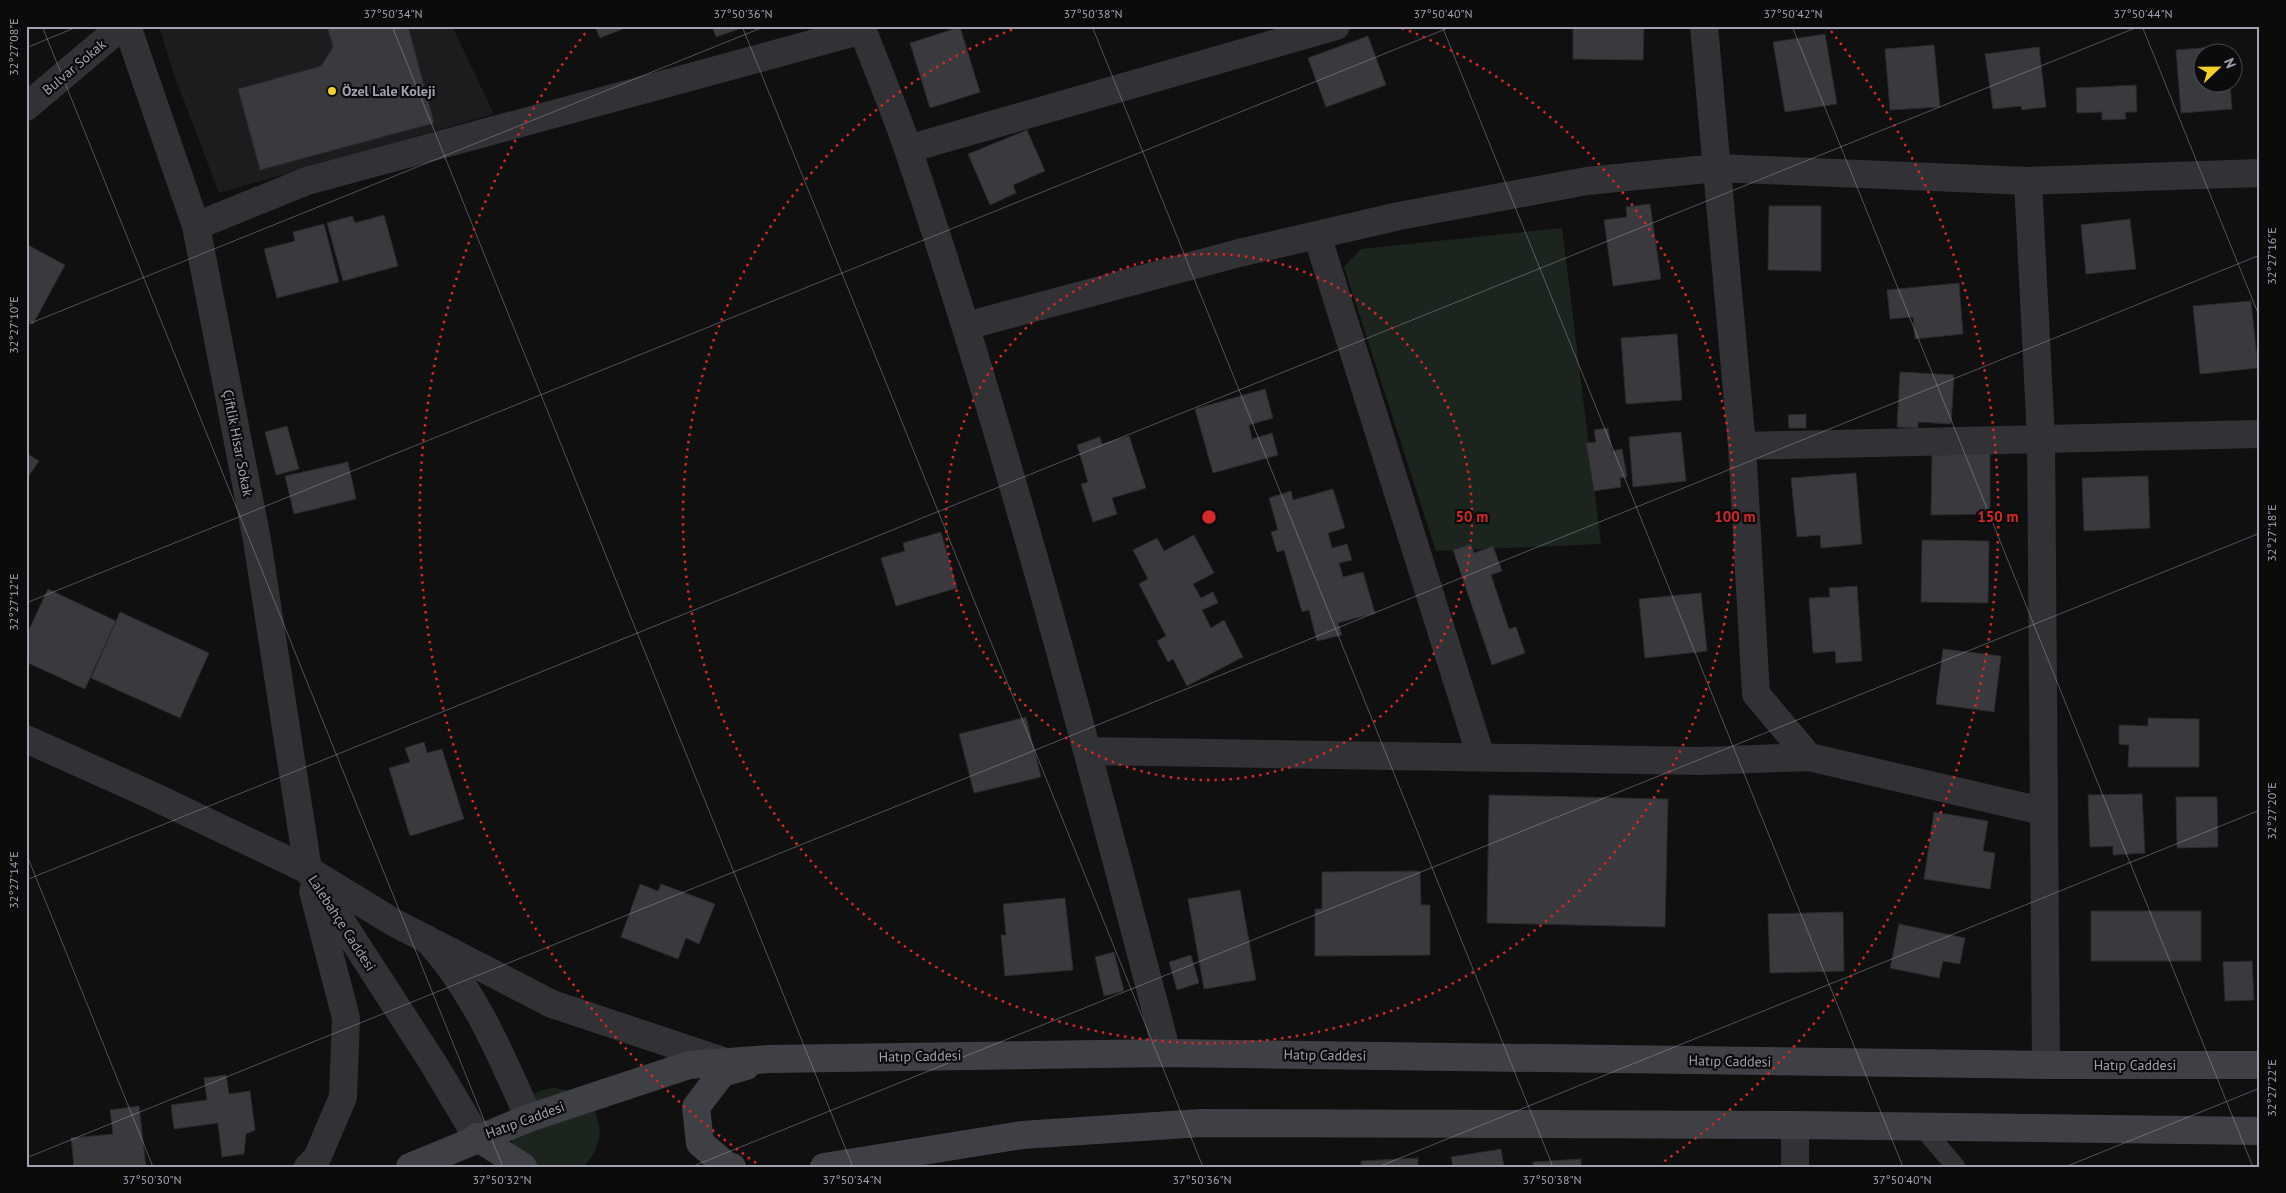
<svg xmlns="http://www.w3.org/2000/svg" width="2286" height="1193" font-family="'PT Sans',sans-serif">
  <rect width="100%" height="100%" fill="#101011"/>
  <path fill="#1c1c1e" d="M159,26h293l42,88 -275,79 -47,-124z"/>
  <path fill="#1c241e" d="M1562,228l39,316 -165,7 -92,-284 17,-18z
    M553,1088c44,3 63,47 30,79h-54l-14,-16 -4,-14 16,-39 12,-7z"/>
  <path fill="#3a3a3e" stroke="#2a2a2d" d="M327,26h81l26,97 -174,47 -22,-81 83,-23 12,-19z
    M595,26h35l-30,12z
    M712,26h35l-31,11z
    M1573,26h71l-1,34 -70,-1z
    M960,27l20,65 -50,16 -20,-65z
    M1825,34l12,70 -52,8 -12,-70z
    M1368,36l18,49 -60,22 -18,-49z
    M1934,45l6,62 -50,3 -5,-61z
    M2227,46l1,6h-24v30h26l2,27 -51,4 -5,-63z
    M2039,47l7,60 -24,3 -1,-4 -28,3 -8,-55z
    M2136,85l1,27h-12l1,7 -24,1v-8l-25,1 -1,-25z
    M1027,130l18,41 -32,14 3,8 -26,12 -22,-51z
    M1650,204l11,75 -48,7 -9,-66 23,-3 -1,-10z
    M1769,206h52v65l-53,-1z
    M384,215l14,51 -55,15 -16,-58 25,-7 3,7z
    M2130,219l6,50 -50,5 -5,-49z
    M324,224l15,58 -62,16 -13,-49 31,-8 -2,-9z
    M26,244l39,21 -32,59 -7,-4z
    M1959,283l4,51 -48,5 -2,-22 -23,2 -3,-29z
    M2251,301l7,67 -58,6 -7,-68z
    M1677,334l5,66 -56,4 -5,-66z
    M1900,372l54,3 -3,49 -33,-2v6l-21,-1z
    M1265,389l8,29 -24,7 3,14 20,-6 6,22 -65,18 -18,-64z
    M1806,414v14h-17l-1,-13z
    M287,426l12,43 -23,6 -11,-43z
    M1608,428l4,23 10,-2 5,28 -7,1 1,9 -27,4 -8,-48 10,-1 -2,-12z
    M1681,432l5,49 -53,6 -4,-50z
    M1129,436l17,52 -34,10 5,16 -24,8 -12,-38 7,-2 -11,-37 23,-8 2,7z
    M26,453l13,8 -13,19z
    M1932,453h58v61l-59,1z
    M348,462l8,37 -62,15 -9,-38z
    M1856,473l6,71 -41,4 -1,-13 -23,2 -6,-59z
    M2148,476l2,52 -66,3 -2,-53z
    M1333,489l12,39 -17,5 4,15 15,-4 5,16 -13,3 4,14 20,-5 12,41 -37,10 4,12 -25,6 -8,-31 -7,2 -18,-62 -7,2 -6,-20 7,-2 -9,-32 22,-7 2,9z
    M941,532l16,56 -61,18 -15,-48 24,-7 -2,-8z
    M1194,535l20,38 -21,11 8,14 12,-6 5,11 -16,7 9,18 13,-8 19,37 -56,29 -14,-27 -5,3 -11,-21 9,-5 -27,-52 9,-5 -15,-29 24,-12 7,13z
    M1922,540l67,1 -1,62 -67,-1z
    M1471,544l3,9 19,-7 9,25 -11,4 18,54 7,-2 9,26 -33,12 -39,-115z
    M1857,586l5,75 -26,2 -1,-12 -22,2 -4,-55 21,-1 -1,-9z
    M48,589l68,32 -31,68 -59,-27v-26z
    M1701,593l6,58 -62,7 -6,-59z
    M120,612l89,41 -29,65 -89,-40z
    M1943,649l58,7 -7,56 -58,-8z
    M1026,717l15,60 -67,16 -15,-59z
    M2148,718l51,1v48h-71l1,-22 -10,-1v-19l29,1z
    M424,742l3,11 15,-4 22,70 -54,17 -21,-68 21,-6 -5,-14z
    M2142,794l3,59 -32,2v-9l-23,1 -2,-52z
    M1489,795l179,4 -3,128 -178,-4z
    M2176,797h41l1,50 -41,1z
    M1934,812l54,9 -5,30 12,2 -5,36 -66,-10z
    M1420,871l1,34h9v50l-115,1v-47h7v-37z
    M640,884l18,7 3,-7 54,20 -16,40 -13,-6 -8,21 -57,-22z
    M1240,890l16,90 -52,9 -16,-90z
    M1065,898l8,72 -68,6 -4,-41h5l-3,-31z
    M2091,911h110v50h-110z
    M1843,912l1,59 -74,2 -2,-59z
    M1899,924l66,14 -5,26 -17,-3 -4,17 -49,-10z
    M1114,952l10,39 -20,5 -9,-39z
    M1191,955l8,28 -22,7 -8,-28z
    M2252,961l2,39 -29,1 -2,-39z
    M226,1075l3,19 21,-3 5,39 -9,4 -2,20 -22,3 -4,-34 -44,6 -3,-24 36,-5 -3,-22z
    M139,1106l7,61h-72l-3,-29 42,-4 -3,-24z
    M1501,1149l3,18h-51l-2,-10z
    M1418,1158v9h-57v-6z
    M1581,1159v8h-48v-5z"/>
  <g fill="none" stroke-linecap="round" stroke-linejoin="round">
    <path stroke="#313136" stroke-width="19" d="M1922,1127l34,40"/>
    <path stroke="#313136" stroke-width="28" d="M127,26l69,200 61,314 51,330 85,52 159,82 174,58
      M861,26c16,42 34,84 48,126 100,296 179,599 258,901
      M1704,26l38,420 14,248 53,63 233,54
      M26,107l96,-81
      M908,149l428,-123
      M2028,181l13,257 5,627
      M196,226l111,-45 556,-151
      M1317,235l164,522
      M966,326l273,-73 160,-37 188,-35 130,-13 311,13 232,-8
      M1742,446l518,-12
      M1088,751l614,10 107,-4
      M1795,1167v-42"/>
    <path stroke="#313136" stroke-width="28" d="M26,739l127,57 155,74 125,193 44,74
      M427,939c47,51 74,116 102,179
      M308,1167l9,-9 26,-61 3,-79 -33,-127"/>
    <path stroke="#3f3f46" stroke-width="28" d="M477,1137l46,30
      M410,1167l119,-49 160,-53 80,-6 398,-6 879,12h214
      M732,1167l-5,-1 -27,-23 -4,-36 26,-34 24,-7
      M824,1167l198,-32 179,-12 594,2 465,6"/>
  </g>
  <path fill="none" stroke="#a1a3b2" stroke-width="1" stroke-opacity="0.45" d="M42,26l461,1141M392,26l461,1141M742,26l461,1141M1092,26l461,1141M1442,26l461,1141M1792,26l461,1141M2142,26l118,292M26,48l53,-22M26,325l740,-299M26,603l1427,-577M26,853l127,314M26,880l2114,-854M26,1158l2234,-903M691,1167l1569,-634M1378,1167l882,-357M2065,1167l195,-79"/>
  <g fill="none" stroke="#d62828" stroke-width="2.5" stroke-dasharray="2.5 5">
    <circle cx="1209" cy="517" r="263"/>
    <path d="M1402 28A526 526 0 1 1 1016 28"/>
    <path d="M756 1163A789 789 0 0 1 587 31M1831 31A789 789 0 0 1 1662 1163"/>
  </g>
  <circle fill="#f2d028" stroke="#0b0b0c" stroke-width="2" cx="332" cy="91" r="5"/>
  <g text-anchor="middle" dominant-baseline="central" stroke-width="4.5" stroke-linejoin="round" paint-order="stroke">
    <g font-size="14" fill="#a1a3b2" stroke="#0b0b0c">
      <text transform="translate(74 67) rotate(-40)">Bulvar Sokak</text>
      <text transform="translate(238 443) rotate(79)">Çiftlik Hisar Sokak</text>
      <text transform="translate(342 923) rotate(57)">Lalebahçe Caddesi</text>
      <text transform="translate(1325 1055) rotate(1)">Hatıp Caddesi</text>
      <text transform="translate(920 1056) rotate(-1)">Hatıp Caddesi</text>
      <text transform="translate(1730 1061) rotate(1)">Hatıp Caddesi</text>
      <text x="2135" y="1065">Hatıp Caddesi</text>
      <text transform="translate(525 1120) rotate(-20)">Hatıp Caddesi</text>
    </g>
    <g font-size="14" font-weight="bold" fill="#a1a3b2" stroke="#0b0b0c" text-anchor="start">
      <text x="342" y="91">Özel Lale Koleji</text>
    </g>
  </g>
  <circle cx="1209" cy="517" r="8" fill="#d62828" stroke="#0b0b0c" stroke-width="2.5"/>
  <g font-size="15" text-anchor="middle" font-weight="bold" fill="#d62828" stroke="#0b0b0c" stroke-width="4.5" stroke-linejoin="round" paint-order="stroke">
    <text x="1472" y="522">50 m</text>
    <text x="1735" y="522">100 m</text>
    <text x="1998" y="522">150 m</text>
  </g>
  <rect width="2286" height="1193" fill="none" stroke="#0b0b0c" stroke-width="55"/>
  <g transform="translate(2218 68) rotate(68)"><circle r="24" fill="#0b0b0c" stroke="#47484e"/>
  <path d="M0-4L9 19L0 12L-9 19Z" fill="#f2d028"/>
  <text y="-8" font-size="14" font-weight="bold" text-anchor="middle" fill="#a1a3b2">N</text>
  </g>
  <rect x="28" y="28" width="2230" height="1138" fill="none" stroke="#a1a3b2" stroke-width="2"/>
  <g font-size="12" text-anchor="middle" fill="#a1a3b2">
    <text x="393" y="18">37°50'34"N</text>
    <text x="743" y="18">37°50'36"N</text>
    <text x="1093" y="18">37°50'38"N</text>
    <text x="1443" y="18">37°50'40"N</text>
    <text x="1793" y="18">37°50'42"N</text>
    <text x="2143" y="18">37°50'44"N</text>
    <text transform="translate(14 47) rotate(-90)" y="4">32°27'08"E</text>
    <text transform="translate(2272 256) rotate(-90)" y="4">32°27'16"E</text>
    <text transform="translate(14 325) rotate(-90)" y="4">32°27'10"E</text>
    <text transform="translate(2272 533) rotate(-90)" y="4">32°27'18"E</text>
    <text transform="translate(14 602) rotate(-90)" y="4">32°27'12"E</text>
    <text transform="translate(2272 811) rotate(-90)" y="4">32°27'20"E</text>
    <text transform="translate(14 880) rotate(-90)" y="4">32°27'14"E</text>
    <text transform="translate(2272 1088) rotate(-90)" y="4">32°27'22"E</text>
    <text x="152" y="1184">37°50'30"N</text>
    <text x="502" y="1184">37°50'32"N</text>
    <text x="852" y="1184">37°50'34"N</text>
    <text x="1202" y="1184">37°50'36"N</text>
    <text x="1552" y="1184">37°50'38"N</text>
    <text x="1902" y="1184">37°50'40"N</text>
  </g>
</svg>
